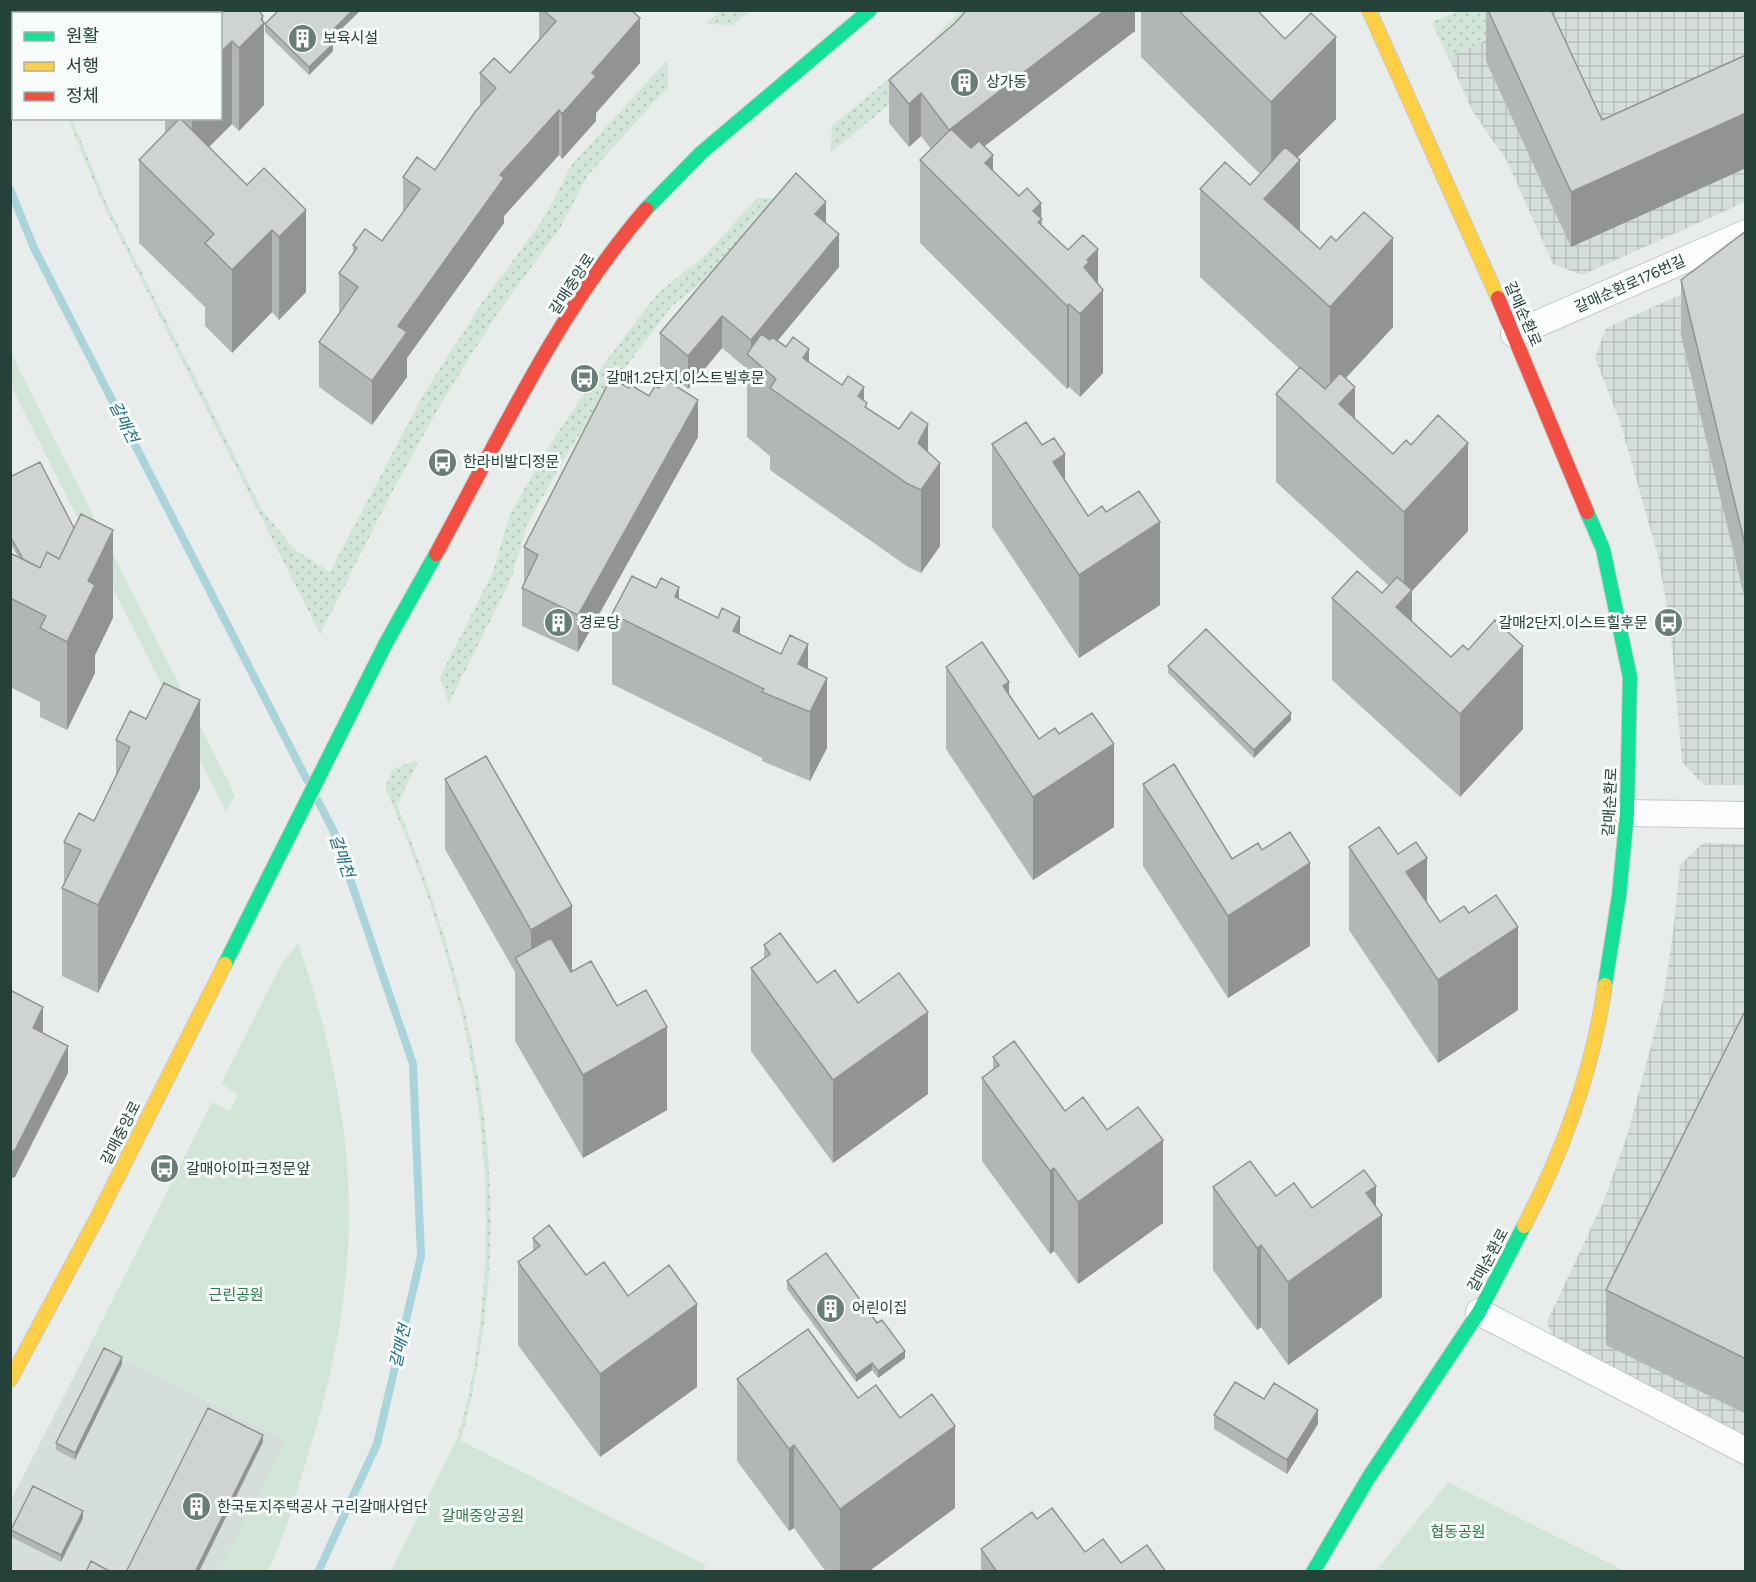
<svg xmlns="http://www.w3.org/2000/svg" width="1756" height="1582" font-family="Figtree,'Noto Sans KR',sans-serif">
  <defs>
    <pattern id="industrial-grid" width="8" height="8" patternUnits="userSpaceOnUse" patternTransform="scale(1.5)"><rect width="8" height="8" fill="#d6dedb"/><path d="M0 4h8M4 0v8" fill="none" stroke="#b8c0bd"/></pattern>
    <pattern id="grass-dots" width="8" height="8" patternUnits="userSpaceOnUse" patternTransform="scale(1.5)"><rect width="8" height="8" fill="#d1e6d8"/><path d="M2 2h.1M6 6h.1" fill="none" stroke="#b3c6ba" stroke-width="1.8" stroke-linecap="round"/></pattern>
  </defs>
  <rect width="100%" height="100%" fill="#e8edeb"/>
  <path fill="#d6dedb" d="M91,1343l195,97 -66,131h-209l-1,-69z"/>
  <path fill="url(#industrial-grid)" d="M1553,11h192v191l-163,73 -29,-11 -46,-103 -34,-49 -25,-55z
    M1745,266v519h-41l-22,-23 -12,-138 -12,-68 -38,-134 -25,-64 11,-30z
    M1703,843l42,1v593l-192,-97 -6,-18 58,-124 23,-65 35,-133 10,-67 7,-68z"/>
  <path fill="url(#grass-dots)" d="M721,10h29v1l-17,14 -28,-1z
    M959,11h33l-56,54 -105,88 1,-27 90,-75z
    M1457,11h96l-105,46 -16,-35z
    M668,59v28l-80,88 -28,53 -63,86 -57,91 -51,93 -69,136 -217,-430 -35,-85h4l34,83 156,308 32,39 36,23 93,-177 58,-91 63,-86 28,-54z
    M757,198h28l-67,72 -47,37 -52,69 -48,72 -43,74 -17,57 -62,124 -9,-26 53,-105 17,-58 44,-76 50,-74 53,-70 47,-38z
    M419,760l-22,45c70,173 113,346 85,533 -6,35 -11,70 -22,103l-3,-2c15,-47 22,-97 26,-147 15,-176 -28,-344 -98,-505l8,-18z"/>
  <path fill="#d1e6d8" d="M10,351l225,444 -9,17 -215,-426z
    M298,943c63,185 69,324 10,512 -12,40 -22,80 -40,116h-48l66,-131 -195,-97 121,-241 18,9 8,-17 -17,-10 61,-121z
    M457,1439l249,126 -4,6h-311z
    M1448,1482l177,89h-249z"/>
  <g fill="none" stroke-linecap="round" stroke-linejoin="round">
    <path stroke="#a9d4db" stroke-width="8" d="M10,189l24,59 273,532
      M318,1572l59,-128 44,-188 -8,-192 -79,-232 -16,-31"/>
    <defs>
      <path id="street" d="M1514,334l232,-101
        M1627,813l119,2
        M1479,1312l267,139"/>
      <path id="fast" d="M646,209l55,-56 169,-143
        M1587,512l16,37 27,128 -3,136 -8,83 -14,89
        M225,964l161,-321 50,-89
        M1313,1572l56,-95 110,-165 45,-86"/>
      <path id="slow" d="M1369,10l129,288
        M1524,1226c39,-74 69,-157 81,-241
        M10,1380l87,-162 128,-254"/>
      <path id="jam" d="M1498,298l89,214
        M436,554c64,-117 122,-243 210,-345"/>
    </defs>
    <use href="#street" stroke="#c5cac8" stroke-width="28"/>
    <use href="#fast" stroke="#c3cbc8" stroke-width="16"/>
    <use href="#slow" stroke="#c3cbc8" stroke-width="16"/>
    <use href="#jam" stroke="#c3cbc8" stroke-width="16"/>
    <use href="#street" stroke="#fcfcfc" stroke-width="26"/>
    <use href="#fast" stroke="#16e098" stroke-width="14"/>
    <use href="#slow" stroke="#ffcf43" stroke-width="14"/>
    <use href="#jam" stroke="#f24e42" stroke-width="14"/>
  </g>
  <path fill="#b2b6b5" d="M102,10h156l5,12 1,83 -25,26 -7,-7 -23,23 38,38 17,-17 42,124 -27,28 -7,-8 -40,41 -27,-27v-19l-66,-64v-83l26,-26v-16h55v-104h-118z
    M360,10l-30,30 3,11 -24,24 -44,-43v-8z
    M539,10h92l9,53 -44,50v8l-34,38 -3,-4 -55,61v7l-97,135v19l-35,48 -53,-38v-45l20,-28v-41l14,-20v-8l29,-4 21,-28v-36l32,-7 45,-64v-33h30l29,-33z
    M1135,10v21l-150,115 8,25 26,25 22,7 1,22 56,59 5,89 -23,24 -11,-10 -2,2 -147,-146v-83l11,-11 -10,-13 -12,11 -20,-24v-43z
    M1141,10h116l79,109 -39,39 3,73 93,96 -47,51 9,41 113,112 -56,60v31l111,107 -63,68 -128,-117v-82l50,-5 7,-7 -113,-104v-88l23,-26 -99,-91v-88l50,-4 10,-11 -119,-117z
    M1486,10h65l51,110 144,-65v113l-175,79 -85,-186z
    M826,223l13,44 -61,73 86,61 3,7 61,43 12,95 -19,27 -13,-6 -138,-97v-14l-23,-19v-68l-25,-21 -34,41 -28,-23v-33z
    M1746,231v373l-65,-269v-55z
    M698,437l-120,215 -56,-26v-38l2,-4v-37z
    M992,444l73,37 23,35 72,89 -81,53 -87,-131z
    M10,477l103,141 -18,37v18l-28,57 -27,-13v-15l-30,-15v-134l8,4 -8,-14z
    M679,599l61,35 68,34 19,80 -17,33 -48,-20v-3l-150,-74v-70z
    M1168,666l123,54 -37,38 -86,-85z
    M946,667l63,27 30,45 75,88 -81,53 -87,-131z
    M130,711l70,77 -102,205 -36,-17v-88l2,-5v-41l30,-21 22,-45v-36z
    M445,779l127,193 95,138 -84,48 -68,-117v-69l-70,-123z
    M1143,784l89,75 78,87 -82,52 -85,-132z
    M1349,847l78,56 13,19 78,88 -80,53 -89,-133z
    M764,945l53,38 111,111 -95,69 -82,-112v-83l13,-9z
    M1746,1009v405l-140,-69v-55z
    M993,1057l72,54 98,112 -85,61 -24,-33 -4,3 -68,-93v-83l11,-8z
    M1213,1187l63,9 36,12 64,-2 6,91 -94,68 -27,-38 -4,3 -44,-60z
    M533,1238l53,37 42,21 69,91 -97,70 -82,-112v-83l15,-11z
    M787,1281l90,42 28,35 -27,20 -6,-8 -16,12 -69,-93z
    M122,1364l-47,96 -19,-10v-7z
    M737,1379l121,19 97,110 -87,64h-42l-32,-44 -5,3 -52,-70z
    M1214,1415l104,9 -31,50 -73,-45z
    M83,1518l-22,44 -50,-25v-7z
    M1037,1519l48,33 36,11 45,9h-185v-23z"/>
  <path fill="#919493" d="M353,10l7,1 -34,33v-7z
    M1105,10h30v21l-186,142v-43z
    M263,16v8l1,-1v82l-25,26v-83z
    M640,18v45l-44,50v8l-34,38v-45l30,-41z
    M1336,37v82l-65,65v-82z
    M232,41v83l-40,40v-46h28v-65z
    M333,44v7l-24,24v-8z
    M921,93v43l-12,11v-43z
    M559,110v45l-55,61v7l-97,135v19l-35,48v-44l26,-55 102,-151z
    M1746,113v55l-175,79v-55z
    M993,155v78l-8,-70z
    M1300,160v88l-36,-49z
    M826,202v33l-11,-21z
    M1041,203l1,77 -9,-69z
    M306,210v82l-27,28v-83z
    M272,230v82l-40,41v-83z
    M839,234v33l-81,97 -7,-6v-18z
    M1393,238v89l-63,68v-88z
    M1098,249v47l5,-6v83l-23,24v-83l4,-47 3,-7z
    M1069,304v83l-2,2v-83z
    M722,316v32l-34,41v-33z
    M809,349v66l-6,-57z
    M864,387v66l-6,-57z
    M1355,387v79l-16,-62z
    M698,400v37l-120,215v-37z
    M928,424v57l12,-18v83l-19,27v-83l-3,-47z
    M1468,443v88l-56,60v80l-16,-64 8,-8v-87z
    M1065,454v83l-12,-75z
    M1160,522v83l-81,53v-83z
    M113,530v88l-18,37v18l-28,57v-88l21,-61z
    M679,587v60l-4,-50z
    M740,617v60l-7,-46z
    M808,644v67l-10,-47z
    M1523,646v83l-63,68v-83z
    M827,678v70l-17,33v-69z
    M1009,682v79l-6,-75z
    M200,700v88l-102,205v-88z
    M1291,713v7l-37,38v-8z
    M1114,744v83l-81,53v-83z
    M1427,858v83l-21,-69z
    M1310,863v83l-82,52v-82z
    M572,906v70l-41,9v-55z
    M1518,927v83l-80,53v-83z
    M43,1007v27l-10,-6z
    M928,1012v82l-95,69v-83z
    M667,1027v83l-84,48v-83z
    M68,1046v27l-53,104 -5,2v-27z
    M1163,1140v83l-85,61v-82z
    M1054,1168v83l-4,3v-83z
    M1376,1186v33l6,-4v82l-94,68v-83l78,-89z
    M1261,1245v82l-4,3v-82z
    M697,1304v83l-97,70v-83z
    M905,1351v7l-27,20v-7z
    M122,1357v7l-47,96v-7z
    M872,1363v7l-16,12v-7z
    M1318,1410v14l-31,50v-14z
    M955,1426v82l-87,64h-28v-63z
    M263,1435v7l-64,130h-4z
    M794,1445v83l-5,3v-82z
    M83,1511v7l-22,44v-7z"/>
  <path fill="#cfd4d2" stroke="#919493" stroke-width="1.5" d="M141,10h117l5,6 -2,3 3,4 -25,25 -7,-7 -12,12v-39h-76z
    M279,10h74l-27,27 7,7 -24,23 -44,-43z
    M543,10h88l9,8 -48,55 4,3 -34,38 -3,-4 -59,65 4,3 -106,148 9,6 -35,49 -53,-39 39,-55 -19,-14 18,-25 -4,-3 12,-16 17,12 38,-52 -17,-12 14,-20 18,13 40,-58 21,-24 -16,-15 14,-15 16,15 46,-52z
    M967,10h138l-156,120 -28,-37 -12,11 -20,-24 66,-57z
    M1178,10h79l28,29 26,-26 25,24 -65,65z
    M1488,10h63l51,110 144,-65v58l-175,79z
    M180,118l67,67 17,-17 42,42 -27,27 -7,-7 -40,40 -27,-27 9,-9 -75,-74z
    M951,129l20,19 8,-7 14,14 -8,8 34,33 8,-8 14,15 -8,8 9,8 -4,3 30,28 15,-15 15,14 -11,11 2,2 -5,5 19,23 -23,24 -11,-10 -2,2 -147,-146z
    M1285,147l15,13 -36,39 56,50 11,-13 5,5 28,-29 29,26 -63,69 -130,-118 25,-27 25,23z
    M796,173l30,29 -11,12 24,20 -88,106 -29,-24 -34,40 -28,-23z
    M1746,231v318l-65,-269z
    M761,334l9,6 2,-3 14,10 7,-10 16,12 -6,9 39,27 6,-9 16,11 -6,9 9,7 -2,4 34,22 12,-17 17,12 -10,19 22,20 -19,27 -13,-6 -138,-96 6,-9 -29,-25z
    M1300,367l25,22 15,-16 15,14 -16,17 54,50 13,-14 5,5 27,-30 30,28 -64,69 -128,-118z
    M611,378l18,10 2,-3 18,11 6,-10 4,2 6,-9 33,21 -120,215 -56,-27 16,-33 -14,-8z
    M1026,422l16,23 12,-7 11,16 -12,8 35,54 14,-10 4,6 33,-21 21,31 -81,53 -87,-131z
    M40,462l34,66 -15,31 -12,-7 -7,16 -17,-9 -13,-23v-59z
    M81,514l32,16 -25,51 7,4 -28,57 -27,-14 6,-12 -36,-18v-45l30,15 7,-16 12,7z
    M1357,571l25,22 15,-16 15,13 -16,17 55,50 12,-12 5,5 27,-30 28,26 -63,68 -128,-116z
    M632,576l24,12 5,-10 18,9 -4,10 43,21 4,-10 18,9 -7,14 48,23 9,-19 18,9 -10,20 29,14 -17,34 -48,-20 2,-3 -152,-75z
    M1206,629l85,84 -37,37 -86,-84z
    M982,642l27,40 -6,4 36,53 16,-11 4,6 33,-21 22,31 -81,53 -87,-130z
    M164,683l36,17 -102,205 -36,-17 19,-38 -17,-8 15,-29 15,8 36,-74 -14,-7 14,-29 16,8z
    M486,756l86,150 -41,24 -86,-151z
    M1174,764l58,95 26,-16 4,7 28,-18 20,31 -82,53 -85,-132z
    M1379,827l19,27 18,-12 11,16 -21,14 34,50 24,-16 5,7 27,-18 22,32 -80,53 -89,-133z
    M780,933l37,50 18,-13 23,33 41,-30 29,39 -95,68 -82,-112 19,-14 -6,-9z
    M551,938l20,34 20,-11 26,45 29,-16 21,37 -84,48 -68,-117z
    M10,990l33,17 -10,21 35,18 -53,104 -5,2z
    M1746,1009v350l-140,-69z
    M1014,1041l51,70 18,-14 24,33 31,-23 25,33 -85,62 -24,-34 -4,3 -68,-93 17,-13 -6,-8z
    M1250,1161l26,35 18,-13 18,25 52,-38 12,16 -10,7 16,22 -94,67 -27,-37 -4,3 -44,-61z
    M549,1225l37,50 18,-13 24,34 41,-31 28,39 -97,70 -82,-112 22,-16 -7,-8z
    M826,1253l51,70 5,-3 23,31 -27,20 -6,-8 -16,12 -69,-94z
    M808,1329l50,69 18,-13 24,33 32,-24 23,32 -115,83 -46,-64 -5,4 -52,-70z
    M104,1348l18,9 -47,96 -19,-10z
    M1235,1382l29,17 10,-16 44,27 -31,50 -73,-45z
    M208,1408l55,27 -68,137h-69z
    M33,1486l50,25 -22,44 -50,-25z
    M1052,1508l33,44 18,-13 18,24 26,-18 19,27h-169l-16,-23 51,-37 5,7z
    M91,1561l20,11h-25z"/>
  <defs>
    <symbol id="building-disc" viewBox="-11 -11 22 22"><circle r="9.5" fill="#697e78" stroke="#f7fbf9"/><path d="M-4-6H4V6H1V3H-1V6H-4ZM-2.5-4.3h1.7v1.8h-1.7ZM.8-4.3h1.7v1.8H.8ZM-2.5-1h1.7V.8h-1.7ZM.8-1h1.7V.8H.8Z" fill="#fff"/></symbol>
    <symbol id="bus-disc" viewBox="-11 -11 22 22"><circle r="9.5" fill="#697e78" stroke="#f7fbf9"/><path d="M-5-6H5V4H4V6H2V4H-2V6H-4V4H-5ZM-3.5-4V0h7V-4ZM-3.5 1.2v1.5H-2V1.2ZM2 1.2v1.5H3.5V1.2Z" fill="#fff"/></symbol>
  </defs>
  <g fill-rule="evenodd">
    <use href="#building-disc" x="286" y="22" width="33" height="33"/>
    <use href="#building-disc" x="948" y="66" width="33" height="33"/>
    <use href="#bus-disc" x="568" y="362" width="33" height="33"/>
    <use href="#bus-disc" x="426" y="446" width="33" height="33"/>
    <use href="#building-disc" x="542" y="606" width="33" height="33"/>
    <use href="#bus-disc" x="1652" y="606" width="33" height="33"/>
    <use href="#bus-disc" x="148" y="1152" width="33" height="33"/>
    <use href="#building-disc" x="814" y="1292" width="33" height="33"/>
    <use href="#building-disc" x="180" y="1490" width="33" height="33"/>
  </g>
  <g text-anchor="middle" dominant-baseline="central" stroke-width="6" stroke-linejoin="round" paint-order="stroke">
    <g font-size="15" fill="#24423a" stroke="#f7fbf9" text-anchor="start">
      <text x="323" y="38">보육시설</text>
      <text x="986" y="82">상가동</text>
      <text x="606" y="378">갈매1.2단지.이스트빌후문</text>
      <text x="463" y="462">한라비발디정문</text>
      <text x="579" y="623">경로당</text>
      <text x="1648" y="623" text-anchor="end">갈매2단지.이스트힐후문</text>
      <text x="186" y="1169">갈매아이파크정문앞</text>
      <text x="852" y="1308">어린이집</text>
      <text x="217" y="1507">한국토지주택공사 구리갈매사업단</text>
    </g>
    <g font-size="15" fill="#24423a" stroke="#f7fbf9">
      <text transform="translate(572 284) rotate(-57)">갈매중앙로</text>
      <text transform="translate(1630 284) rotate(-24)">갈매순환로176번길</text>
      <text transform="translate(1523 314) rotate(66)">갈매순환로</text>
      <text transform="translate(1610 802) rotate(-87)">갈매순환로</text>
      <text transform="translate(121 1133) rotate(-63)">갈매중앙로</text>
      <text transform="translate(1488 1260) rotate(-62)">갈매순환로</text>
    </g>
    <g font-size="15" fill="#2d7a4b" stroke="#f7fbf9">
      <text x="236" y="1295">근린공원</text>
      <text x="483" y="1516">갈매중앙공원</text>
      <text x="1458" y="1532">협동공원</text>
    </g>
    <g font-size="16" font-style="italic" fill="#1c6f80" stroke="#f7fbf9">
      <text transform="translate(124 422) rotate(63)">갈매천</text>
      <text transform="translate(342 856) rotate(71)">갈매천</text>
      <text transform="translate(400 1346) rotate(-77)">갈매천</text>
    </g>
  </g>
  <rect width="1756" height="1582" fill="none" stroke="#24423a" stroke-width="24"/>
  <rect x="12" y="12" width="210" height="108" fill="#f7fbf9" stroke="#a3b1ad" stroke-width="1.5"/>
  <rect x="24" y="32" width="30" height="9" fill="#16e098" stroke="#a3b1ad" stroke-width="1.5"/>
  <text x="66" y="42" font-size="18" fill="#24423a">원활</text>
  <rect x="24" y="62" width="30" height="9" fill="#ffcf43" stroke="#a3b1ad" stroke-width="1.5"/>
  <text x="66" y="72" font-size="18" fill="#24423a">서행</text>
  <rect x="24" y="92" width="30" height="9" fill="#f24e42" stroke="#a3b1ad" stroke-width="1.5"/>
  <text x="66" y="102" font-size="18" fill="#24423a">정체</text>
</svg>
